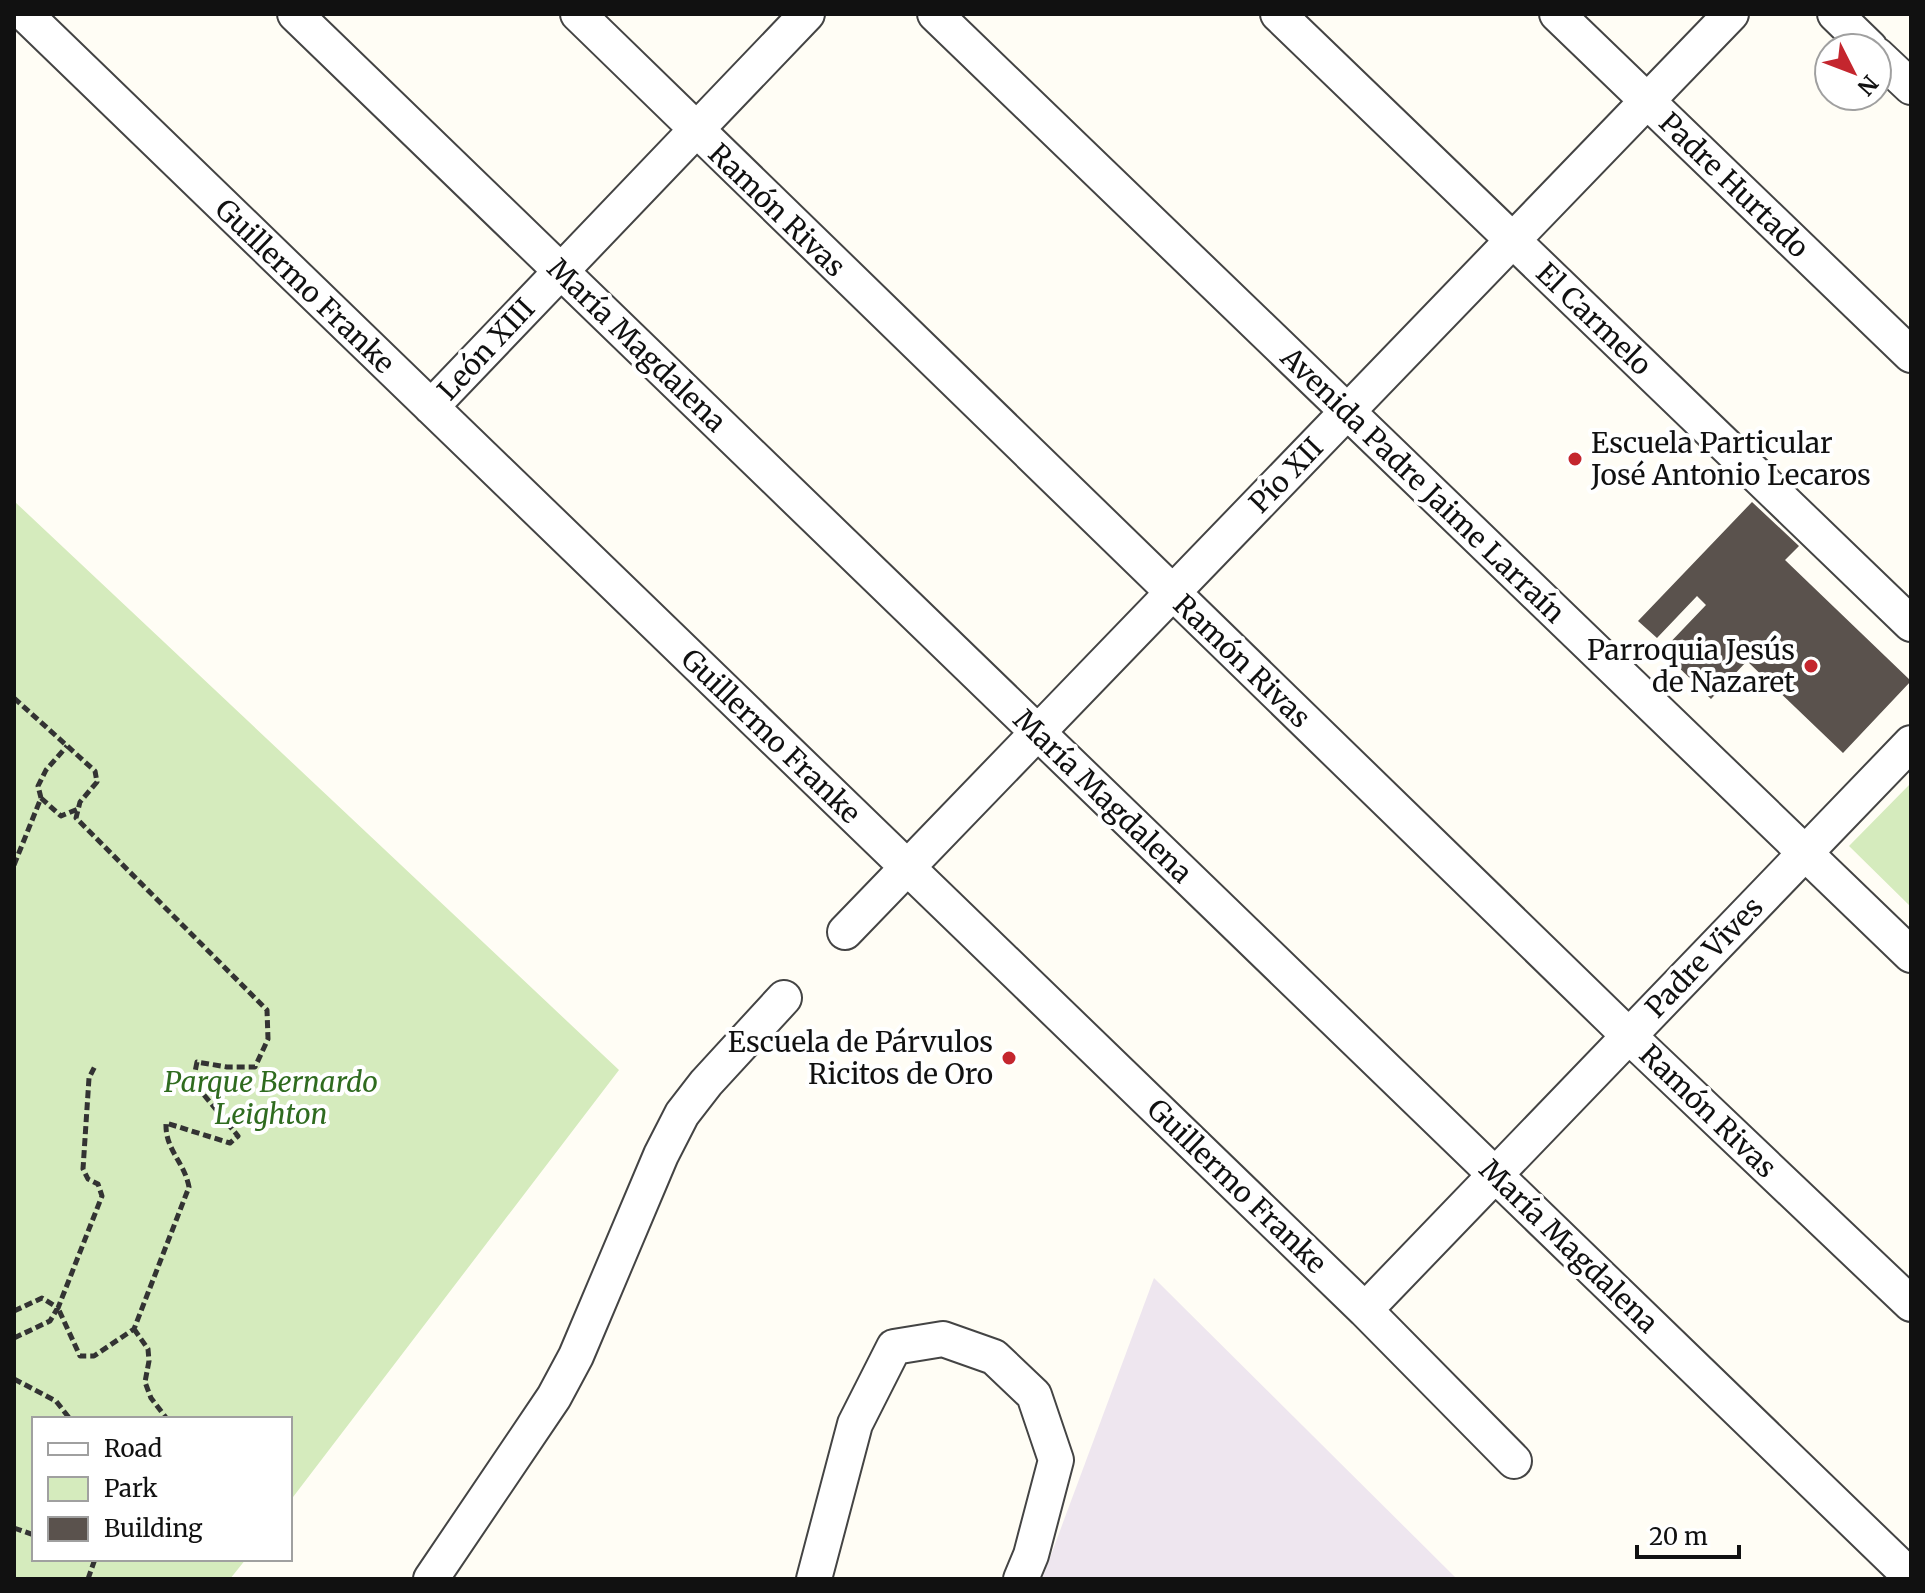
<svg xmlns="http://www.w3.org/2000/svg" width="1925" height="1593" font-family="Merriweather,serif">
  <rect width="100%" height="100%" fill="#fffdf5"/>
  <path fill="#eee6ef" d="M1154,1278l303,301h-415z"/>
  <path fill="#d5ebbd" d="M14,501l605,569 -329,431v-82h-256v140h212l-16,20h-216z
    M1911,783v124l-62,-61z"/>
  <path fill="#5a524d" d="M1752,502l47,44 -14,14 126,121 -68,72 -96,-92 -36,38 -49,-48 44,-46 -9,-9 -40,42 -19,-17z"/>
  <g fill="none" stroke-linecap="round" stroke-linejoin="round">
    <defs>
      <path id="minor" d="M25,14l1340,1296 149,151
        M295,14l1616,1563
        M578,14l1051,1022 282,268
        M935,14l976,941
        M1278,14l633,610
        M1557,14l354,341
        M1835,14l35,34
        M1877,55l34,32
        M431,407l376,-393
        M845,932l886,-918
        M1365,1310l546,-567
        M431,1579l123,-182 22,-41 85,-201 21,-41 24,-31 78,-85
        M814,1579l41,-155 39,-77 49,-8 51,18 40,38 22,65 -25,95 -10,24"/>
    </defs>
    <use href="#minor" stroke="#444" stroke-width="38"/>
    <path stroke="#333" stroke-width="5" stroke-dasharray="8 4" stroke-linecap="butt" d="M14,698l81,73 2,11 -17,20 -4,16 191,192 1,29 -13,28h-28l-30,-5 -3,15 10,18 34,41 -8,7 -64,-20c-1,27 18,38 23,64l-55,142 -40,27h-14l-22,-48
      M41,798l20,18 17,-7
      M14,865l27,-67 -3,-12 8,-16 21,-24
      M14,1311l28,-13 16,10 44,-112 -4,-12 -10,-5 -5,-10 6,-91 6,-12
      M134,1329l14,20 1,12 -4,21 6,16 16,21
      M14,1338l36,-17 7,-12
      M14,1379l42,22 14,18
      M14,1528l20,7
      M88,1579l7,-20"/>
    <use href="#minor" stroke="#fff" stroke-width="34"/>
  </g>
  <g fill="#c4262e" stroke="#fff" stroke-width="3">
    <circle cx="1575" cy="459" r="8"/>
    <circle cx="1811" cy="666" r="8"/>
    <circle cx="1009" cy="1058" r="8"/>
  </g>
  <g text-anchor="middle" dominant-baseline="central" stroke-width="8" stroke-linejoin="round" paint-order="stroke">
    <g font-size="28" fill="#111" stroke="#fff">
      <text transform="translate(1734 185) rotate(44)">Padre Hurtado</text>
      <text transform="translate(777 210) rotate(44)">Ramón Rivas</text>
      <text transform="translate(305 286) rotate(44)">Guillermo Franke</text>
      <text transform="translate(1594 319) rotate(44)">El Carmelo</text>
      <text transform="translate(637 345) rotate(44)">María Magdalena</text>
      <text transform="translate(486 349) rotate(-47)">León XIII</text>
      <text transform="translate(1286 475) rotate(-46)">Pío XII</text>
      <text transform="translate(1423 485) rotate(44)">Avenida Padre Jaime Larraín</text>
      <text transform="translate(1242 661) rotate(44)">Ramón Rivas</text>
      <text transform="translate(771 736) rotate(44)">Guillermo Franke</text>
      <text transform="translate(1103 796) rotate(44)">María Magdalena</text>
      <text transform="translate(1704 957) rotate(-46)">Padre Vives</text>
      <text transform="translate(1708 1111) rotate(44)">Ramón Rivas</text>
      <text transform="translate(1237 1186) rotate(44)">Guillermo Franke</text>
      <text transform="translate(1569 1246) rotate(44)">María Magdalena</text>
    </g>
    <g font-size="28" fill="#111" stroke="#fff" text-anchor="end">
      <text x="1591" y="443" text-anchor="start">Escuela Particular<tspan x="1591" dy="32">José Antonio Lecaros</tspan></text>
      <text x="1795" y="650">Parroquia Jesús<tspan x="1795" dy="32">de Nazaret</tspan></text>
      <text x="993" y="1042">Escuela de Párvulos<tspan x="993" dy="32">Ricitos de Oro</tspan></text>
    </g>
    <g font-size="28" font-style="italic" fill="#2f6b1f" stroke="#fff">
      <text x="271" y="1082">Parque Bernardo<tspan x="271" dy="32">Leighton</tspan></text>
    </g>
  </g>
  <rect width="1925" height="1593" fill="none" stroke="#111111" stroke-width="32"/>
  <rect x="32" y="1417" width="260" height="144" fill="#ffffff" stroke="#a0a0a0" stroke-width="2"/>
  <rect x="48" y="1443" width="40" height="12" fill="#ffffff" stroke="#a0a0a0" stroke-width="2"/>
  <text x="104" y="1457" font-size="24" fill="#111111">Road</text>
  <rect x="48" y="1477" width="40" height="24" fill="#d5ebbd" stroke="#a0a0a0" stroke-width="2"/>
  <text x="104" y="1497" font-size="24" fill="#111111">Park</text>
  <rect x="48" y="1517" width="40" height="24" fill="#5a524d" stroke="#a0a0a0" stroke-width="2"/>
  <text x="104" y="1537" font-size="24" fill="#111111">Building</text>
  <g transform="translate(1853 72) rotate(132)"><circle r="38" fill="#ffffff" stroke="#a0a0a0" stroke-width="2"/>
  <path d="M0-6L14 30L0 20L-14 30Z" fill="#c4262e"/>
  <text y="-12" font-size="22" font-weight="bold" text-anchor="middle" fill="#111111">N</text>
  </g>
  <path d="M1637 1545v12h102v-12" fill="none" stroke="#111111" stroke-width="4"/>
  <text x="1649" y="1545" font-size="24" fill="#111111" stroke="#ffffff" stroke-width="6" paint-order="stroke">20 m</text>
</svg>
